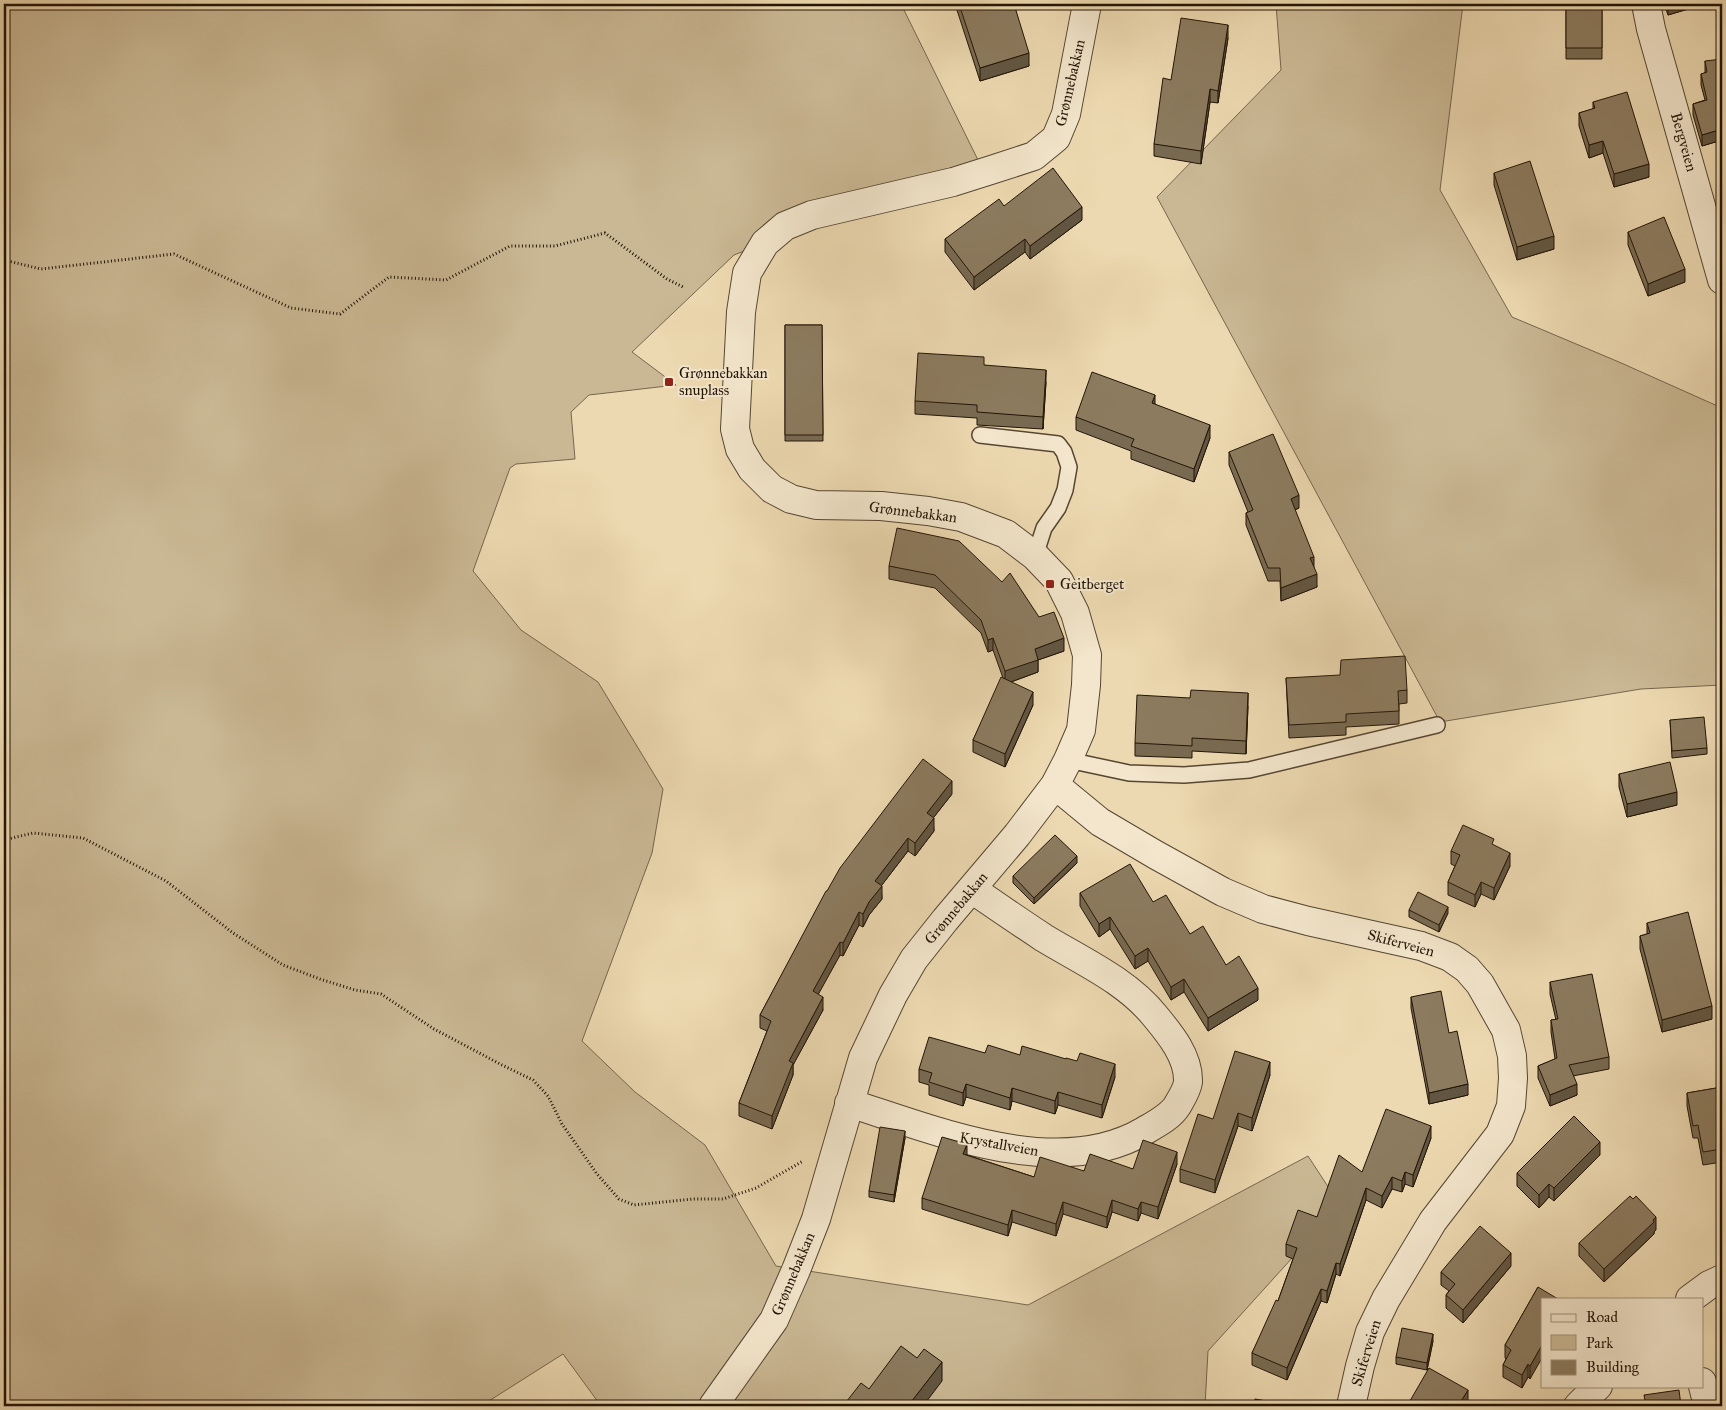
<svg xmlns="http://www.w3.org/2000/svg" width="1726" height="1410" font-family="'IM FELL Great Primer',serif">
  <rect width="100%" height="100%" fill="#edd9b1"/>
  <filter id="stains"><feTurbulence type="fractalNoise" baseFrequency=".004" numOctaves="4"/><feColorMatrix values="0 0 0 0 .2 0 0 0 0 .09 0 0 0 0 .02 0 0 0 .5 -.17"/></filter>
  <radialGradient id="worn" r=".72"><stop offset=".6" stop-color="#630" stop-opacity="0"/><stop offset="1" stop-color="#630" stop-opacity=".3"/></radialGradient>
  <path fill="#cab894" stroke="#76664e" d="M4,4h897l77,156 -244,95 -102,97 44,33 -87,10 -18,17 4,47 -59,5 -6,4 -37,103 48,59 77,52 65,107 -11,64 -70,188 53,51 70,53 71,121 252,39 280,-149 32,49 -132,146 -3,55h-604l-38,-52 -82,52h-477z
    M1276,4h187l-23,186 72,127 107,45 103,46v277l-81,4 -201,33 -283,-525 124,-127z"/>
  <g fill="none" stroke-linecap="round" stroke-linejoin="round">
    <defs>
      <path id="service" d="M980,435l78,9 6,8 5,15 -4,23 -7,18 -14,20 -9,28
        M1068,760l61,13 55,2 65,-5 188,-45"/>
      <path id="minor" d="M1646,4l5,25 71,251
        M1055,785l45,37 56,33 67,37 40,17 45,12 113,25 29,11 17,12 13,15 26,46 6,26 1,22 -2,28 -11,28 -67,87 -47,78 -16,33 -10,34 -9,40
        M849,1103c86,27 208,79 295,28 12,-7 26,-14 33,-25 4,-7 10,-16 11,-24 1,-25 -18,-48 -33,-66 -28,-35 -73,-55 -111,-78 -24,-16 -48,-32 -72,-49
        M1690,1299l19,-14 13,-6
        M1702,1382l6,24
        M713,1406l61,-86 22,-50 20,-51 47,-161 30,-63 21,-36 31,-39 72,-85 38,-50 13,-25 13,-30 5,-45 1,-30 -12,-42 -16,-32 -24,-25 -29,-22 -45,-17 -33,-6 -47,-5 -65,-1 -25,-6 -19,-10 -20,-20 -12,-20 -5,-20 6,-117 6,-39 18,-30 20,-17 27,-11 141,-33 38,-12 43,-14 22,-18 10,-24 21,-110
        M1578,1406l20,-20"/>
    </defs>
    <use href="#service" stroke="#554632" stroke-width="18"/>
    <use href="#minor" stroke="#554632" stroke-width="30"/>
    <path stroke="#221507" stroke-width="3" stroke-dasharray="1 2.5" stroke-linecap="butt" d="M4,260l37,9 133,-15 117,54 49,6 49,-37 57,3 64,-34h45l50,-13 62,46 16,8
      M4,840l29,-7 50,5 83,43 67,52 50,32 37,14 35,11 26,4 53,35 68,36 31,15 15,16 14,28 35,50 22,25 15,6 59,-6h30l33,-11 47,-27"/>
    <use href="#service" stroke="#f3e6cc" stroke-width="15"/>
    <use href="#minor" stroke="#f3e6cc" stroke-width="28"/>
  </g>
  <path fill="#786a52" stroke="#221507" d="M955,4h59l15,62 -49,15z
    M1566,4h36v55h-36z
    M1664,4h41l-37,11z
    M1228,38l-10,65 -8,-1 -9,62 -47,-8v-12z
    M1705,61l17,57v22l-20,6 -9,-31v-11l12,-4 -4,-15v-11l4,-1z
    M1593,102l56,75 -35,10 -11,-34 -14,5 -10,-32v-13l14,-4z
    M1494,173l60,76 -37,11 -23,-75z
    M1004,206l78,14 -52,39 -5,-7 -51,38 -29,-38v-13z
    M1628,232l57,50 -37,14 -20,-51z
    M785,325h37l1,116h-38z
    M984,365l62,17 -3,47 -66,-4v-7l-62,-4v-13z
    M1155,404l55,34 -16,44 -63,-23v-8l-55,-21v-13z
    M1229,452l70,56 -4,2 19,59 3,18 -36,14 -1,-20h-12l-22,-56v-12l2,-1 -19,-47z
    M889,566l113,16 37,35 25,34 -26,9v12l-27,10 22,23 -28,62 -32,-15v-12l30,-62 -10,-28 -5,2 -7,-19 -46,-45 -46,-9z
    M1286,678l121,12v13l-8,1v20l-53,3v8l-57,3z
    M1190,698l58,8 -2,48 -54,-3v7l-57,-2v-13z
    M1670,720l37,28v6l-35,4z
    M1619,774l58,31 -50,12 -8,-30z
    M952,794l-19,24 1,13 -19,25 -7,-5 -27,35 1,13 -13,16 -6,12 -4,-2 -16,31 -3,-1 -22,39 5,16 -30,55v10l-21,54 -33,-13v-13l28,-72 -7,-3v-13l67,-124z
    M1494,846l16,20 -16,34 -13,-6 -6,13 -27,-12v-13l7,-16 -4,-2v-13z
    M1077,863l-43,41 -21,-21v-7z
    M1080,893l73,9 73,63 32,35 -50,31 -24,-39 -13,8 -23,-39 -13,8 -25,-40 -11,8 -19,-31z
    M1409,910l39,3 -9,19 -30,-15z
    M1647,923l65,96 -50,13 -22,-83v-13l7,-2z
    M1550,982l59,75v12l-36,7 4,19 -27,11 -12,-28v-12l17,-7 -4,-27v-12h5l-6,-26z
    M1411,997l38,36 19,62 -39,9 -18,-96z
    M985,1053l130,24 -13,41 -44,-13 -3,9 -43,-13 -2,9 -44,-13 -3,9 -34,-11v-10l-10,-3v-13z
    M1270,1075l-18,56 -14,-5 -23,67 -35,-11v-13z
    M1722,1087v75l-19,3 -5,-27h-5l-6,-32v-13z
    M905,1138l-11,64 -25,-5v-6z
    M1431,1138l-18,49 -8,-3 -3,8 -10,-3 -10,19 -16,-8 -26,76 -4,-2 -9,29 -6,-2 -34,79 -35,-15v-12l26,-52 15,-42 -7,-3v-12l31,-27 45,-45z
    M967,1155l67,22 50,-6 49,-2 44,-5 -19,55 -17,-6 -3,8 -26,-9 -5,16 -44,-14 -7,22 -44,-14 -4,14 -86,-27v-11z
    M1600,1155l-46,46 -5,-4 -10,11 -22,-22v-13z
    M1656,1230l-2,2v2l-50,48 -25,-26v-13z
    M1511,1266l-48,57 -17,-15v-13l3,-4 -8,-6v-13z
    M1538,1287l-8,92 -2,-2 -6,11 -19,-11v-12l3,-6 -1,-1v-13z
    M1433,1341l-6,29 -31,-6v-7z"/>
  <path fill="#625642" stroke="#221507" d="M1668,4h37l-37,11z
    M1228,25v13l-10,65v-12z
    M1029,53v13l-49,15v-13z
    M1210,89v13l-9,62v-13z
    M1719,107h3v11l-3,1z
    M1722,129v11l-20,6v-11z
    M1603,141v12l-14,5v-13z
    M1649,164v13l-35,10v-13z
    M1082,207v13l-52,39v-13z
    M1554,236v13l-37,11v-13z
    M1025,239v13l-51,38v-13z
    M1685,269v13l-37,14v-12z
    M1046,370v12l-3,47v-12z
    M1155,395v13l-3,-5z
    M1210,425v13l-16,44v-13z
    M1299,495v13l-8,3v-12z
    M1314,557v12l-4,-11z
    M1317,574v13l-36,14v-13z
    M993,638v12l-5,2v-12z
    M1064,638v13l-26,9v12l-33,12v-13l30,-22z
    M1033,692v13l-28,62v-13z
    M1248,693v13l-2,48v-13z
    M952,781v13l-25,32v-13z
    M1677,792v13l-50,12v-13z
    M934,818v13l-19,25v-13z
    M908,838v13l-33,43v-13z
    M1510,853v13l-16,34v-12z
    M1077,856v7l-43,41v-6z
    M1481,882v12l-6,13v-12z
    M882,886v13l-13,16 -6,12v-13l6,-12z
    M1448,907v6l-9,19v-7z
    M859,912v13l-16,31v-13z
    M1110,917v12l-11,8v-13z
    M840,942v13l-27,49v-13z
    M1148,948v13l-13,8v-13z
    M1184,979v13l-13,8v-13z
    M1258,988v12l-50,31v-13z
    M823,997v13l-30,55v10l-21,54v-13l17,-55z
    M1712,1006v13l-50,13v-12z
    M1270,1062v13l-18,56v-13z
    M1115,1064v13l-13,41v-13z
    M966,1084v13l-3,9v-13z
    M1468,1084v11l-39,9v-11z
    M1577,1084v11l-27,11v-11z
    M1012,1088v13l-2,9v-12z
    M1058,1092v13l-3,9v-13z
    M1238,1113v13l-23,67v-13z
    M1431,1126v12l-18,49v-12z
    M905,1131v7l-11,64v-7z
    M1600,1142v13l-46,46v-13z
    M967,1144v12l-4,-2z
    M1177,1152v12l-19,55v-12z
    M1405,1172v12l-3,8v-11z
    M1392,1177v12l-10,19v-12z
    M1549,1184v13l-10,11v-13z
    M1366,1188v12l-26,76v-12z
    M1112,1200v12l-5,16v-11z
    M1063,1202v12l-7,22v-12z
    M1141,1202v11l-3,8v-12z
    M1012,1210v12l-4,14v-11z
    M1656,1217v13l-2,2v2l-50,48v-13z
    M1511,1253v13l-48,57v-13z
    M1336,1263v11l-9,29v-12z
    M1321,1289v12l-34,79v-12z
    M1433,1334v7l-6,29v-7z
    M1542,1345v13l-12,21v-13z
    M942,1362v19l-19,25h-15z
    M1528,1364v13l-6,11v-13z
    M1468,1390v13l-2,3h-8z"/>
  <path fill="#8c7b5f" stroke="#221507" d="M959,4h55l15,49 -49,15z
    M1566,4h36v44h-36z
    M1181,18l47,7 -10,66 -8,-2 -9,62 -47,-7 9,-66 8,2z
    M1722,59v48h-3l3,13v9l-20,6 -9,-31 14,-4 -6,-26 6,-2 -2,-11z
    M1627,92l22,72 -35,10 -11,-33 -14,4 -10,-32 16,-5 -2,-6z
    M1530,161l24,75 -37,11 -23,-74z
    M1053,168l29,39 -52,39 -5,-7 -51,38 -29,-38 54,-40 5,7z
    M1664,217l21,52 -37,15 -20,-52z
    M785,325h37l1,110h-38z
    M918,353l66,4v8l62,5 -3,47 -66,-5v-7l-62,-4z
    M1092,372l63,23 -3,8 58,22 -16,44 -63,-23 3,-7 -58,-22z
    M1273,434l26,61 -8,4 23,58 -4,1 7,16 -36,14 -1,-20h-12l-22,-55 7,-3 -24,-58z
    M897,528l62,13 43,41 8,-9 29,44 15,-5 10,26 -29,11 3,11 -33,11 -12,-33 -5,2 -7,-20 -46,-45 -46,-9z
    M1405,656l2,34 -9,1 1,20 -53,3v8l-57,3 -3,-47 54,-3 1,-15z
    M1001,677l32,15 -28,62 -32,-14z
    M1191,690l57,3 -2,48 -54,-3v8l-57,-3 2,-48 53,3z
    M1704,717l3,31 -35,3 -2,-31z
    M923,759l29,22 -25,32 7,5 -19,25 -7,-5 -33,43 7,5 -13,16 -6,12 -4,-2 -16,31 -3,-1 -27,49 10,6 -34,64 4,2 -21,53 -33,-13 32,-82 -11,-6 66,-124h1l13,-23z
    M1670,762l7,30 -50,12 -8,-30z
    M1463,825l31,14 -2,5 18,9 -16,35 -13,-6 -6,13 -27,-13 12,-27 -9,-4z
    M1055,835l22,21 -43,42 -21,-22z
    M1130,864l23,38 13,-7 24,39 13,-8 23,39 13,-9 19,32 -50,30 -24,-39 -13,8 -23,-39 -13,8 -25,-39 -11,7 -19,-31z
    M1418,892l30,15 -9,18 -30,-15z
    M1688,912l24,94 -50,14 -22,-84 10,-3 -3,-10z
    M1592,974l17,83 -40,8 8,19 -27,11 -12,-29 19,-8 -6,-38 7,-1 -8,-37z
    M1441,991l8,42 8,-2 11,53 -39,9 -18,-96z
    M929,1037l56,16 3,-8 32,10 2,-9 44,13v-1l11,3 3,-8 35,11 -13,41 -44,-13 -3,9 -43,-13 -2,10 -44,-14 -3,9 -34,-11 3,-9 -13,-4z
    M1235,1051l35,11 -18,56 -14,-5 -23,67 -35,-11 18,-55 15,5z
    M1722,1087v62l-19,3 -5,-27 -5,1 -6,-33z
    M1386,1109l45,17 -18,49 -8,-3 -3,9 -10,-4 -10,19 -16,-8 -26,76 -4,-1 -9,28 -6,-2 -34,79 -35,-15 24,-53 2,1 19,-53 -11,-4 12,-34 19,7 22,-62 23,17z
    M1574,1116l26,26 -46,46 -5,-4 -10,11 -22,-22z
    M880,1127l25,4 -11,64 -25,-4z
    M942,1137l25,7 -4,10 71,23 6,-20 44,14 6,-17 43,15 10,-29 34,12 -19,55 -17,-5 -3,7 -26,-9 -5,17 -44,-15 -7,22 -44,-14 -4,15 -86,-27z
    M1630,1196l3,3 3,-3 20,21 -3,3 1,2 -50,47 -25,-26z
    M1480,1226l31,27 -48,57 -17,-15 9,-11 -14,-12z
    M1538,1287l20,12h-16v46l-12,21 -2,-2 -6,11 -19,-10 8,-15 -6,-5z
    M1402,1328l31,6 -6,29 -31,-6z
    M901,1346l16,12 7,-9 18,13 -34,44h-65l18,-23 8,6z
    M1429,1368l39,22 -10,16h-51z
    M1679,1390l2,16h-35l-2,-11z
    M1255,1399l35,6v1h-36z"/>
  <g fill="#8f2418" stroke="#f3e6cc" stroke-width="2">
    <rect x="664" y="377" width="10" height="10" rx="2.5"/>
    <rect x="1045" y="579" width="10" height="10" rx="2.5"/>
  </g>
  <g text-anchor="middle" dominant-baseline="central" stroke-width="4" stroke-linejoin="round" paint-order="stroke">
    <g font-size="15" fill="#221507" stroke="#f3e6cc">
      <text transform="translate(1070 83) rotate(-77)">Grønnebakkan</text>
      <text transform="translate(1684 142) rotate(74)">Bergveien</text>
      <text transform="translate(913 512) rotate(7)">Grønnebakkan</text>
      <text transform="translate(956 908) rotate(-50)">Grønnebakkan</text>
      <text transform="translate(1401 943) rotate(15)">Skiferveien</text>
      <text transform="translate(999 1144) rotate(10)">Krystallveien</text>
      <text transform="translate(793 1274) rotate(-67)">Grønnebakkan</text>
      <text transform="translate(1366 1353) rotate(-73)">Skiferveien</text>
    </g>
    <g font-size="15" fill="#221507" stroke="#f3e6cc" text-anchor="start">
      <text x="679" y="373">Grønnebakkan<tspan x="679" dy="17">snuplass</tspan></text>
      <text x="1060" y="584">Geitberget</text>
    </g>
  </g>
  <rect width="1726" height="1410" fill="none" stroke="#edd9b1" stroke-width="20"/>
  <rect x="5" y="5" width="1716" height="1400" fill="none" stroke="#221507" stroke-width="2.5"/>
  <rect x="10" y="10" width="1706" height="1390" fill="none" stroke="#221507"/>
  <rect x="1541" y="1298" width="162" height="90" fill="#f3e6cc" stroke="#9f927d"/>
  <rect x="1551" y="1314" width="25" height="8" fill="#f3e6cc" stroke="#9f927d"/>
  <text x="1586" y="1322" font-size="15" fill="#221507">Road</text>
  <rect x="1551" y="1335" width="25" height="15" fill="#cab894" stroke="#9f927d"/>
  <text x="1586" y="1348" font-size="15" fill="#221507">Park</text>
  <rect x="1551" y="1360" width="25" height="15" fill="#8c7b5f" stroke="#9f927d"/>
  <text x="1586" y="1372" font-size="15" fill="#221507">Building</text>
  <rect width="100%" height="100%" filter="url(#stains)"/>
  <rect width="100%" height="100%" fill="url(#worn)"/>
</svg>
